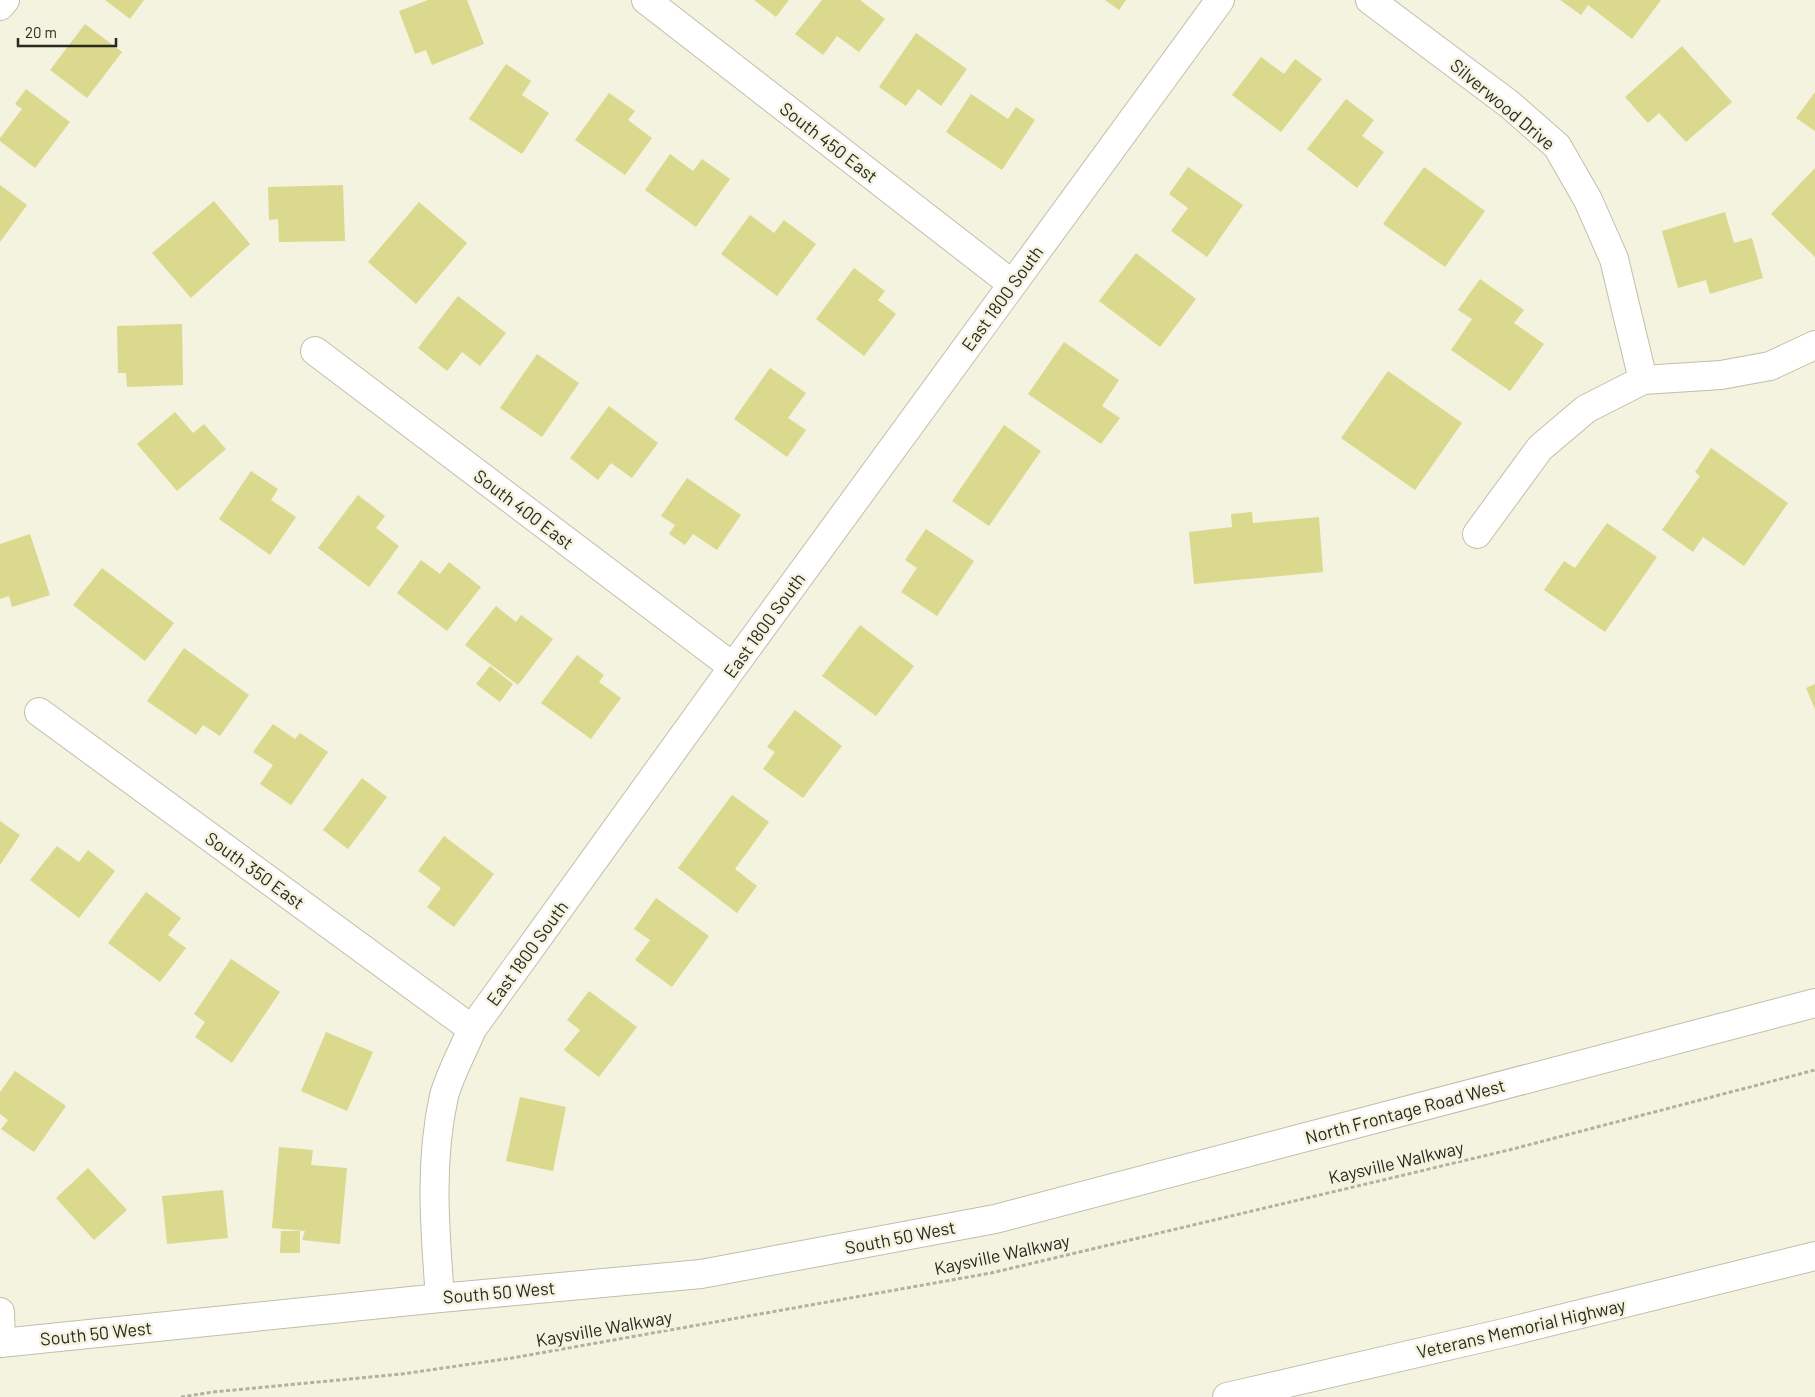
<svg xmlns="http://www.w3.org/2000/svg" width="1815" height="1397" font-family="Barlow,sans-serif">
  <rect width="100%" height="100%" fill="#f3f3df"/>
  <path fill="#dad98d" d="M105,0h39l-14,19z
    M428,0h39l17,44 -52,21 -6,-15 -11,4 -16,-43z
    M754,0h35l-13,17z
    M822,0h38l25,19 -26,33 -22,-16 -14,19 -28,-21z
    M1105,0h21l-7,10z
    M1560,0h101l-29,39 -44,-34 -7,10z
    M85,24l37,28 -35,46 -37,-28z
    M916,33l51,36 -26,37 -23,-17 -12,17 -27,-19z
    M1682,46l50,56 -46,40 -27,-29 -11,10 -23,-26z
    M1261,57l23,17 11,-15 27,20 -41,53 -49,-37z
    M506,64l25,17 -9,14 27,18 -27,41 -53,-35z
    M26,89l44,33 -35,46 -35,-27v-3l22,-29 -7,-5z
    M1815,92v39l-19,-13z
    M609,93l26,18 -7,9 24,18 -27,37 -50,-35z
    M971,94l37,25 8,-12 19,13 -33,50 -56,-38z
    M1346,99l28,21 -12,16 22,16 -27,36 -50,-39z
    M670,154l23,17 9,-12 28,20 -34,48 -51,-37z
    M1188,167l55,38 -36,52 -36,-26 17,-23 -19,-14z
    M1424,167l61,44 -40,56 -62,-43z
    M1815,168v89l-44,-43z
    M0,185l27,20 -27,37z
    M343,185l2,56 -66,1 -1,-23 -9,1 -1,-33z
    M214,201l36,43 -59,54 -39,-45z
    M419,202l48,41 -51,61 -48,-42z
    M1725,212l9,31 18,-5 11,40 -53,16 -4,-14 -28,8 -16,-57z
    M750,215l24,18 10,-13 32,24 -39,52 -56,-42z
    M1136,253l60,46 -36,48 -61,-46z
    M854,268l31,23 -7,9 18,14 -32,42 -48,-37z
    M1480,279l44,31 -10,13 30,21 -34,47 -59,-41 21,-31 -14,-9z
    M458,296l48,37 -26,33 -18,-14 -15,19 -29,-23z
    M182,324l1,61 -56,2 -1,-14h-8l-1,-47z
    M1064,342l55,38 -17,26 18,12 -19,26 -73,-50z
    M537,354l42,29 -37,54 -42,-29z
    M770,368l36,25 -18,25 18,12 -19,27 -53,-38z
    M1388,371l74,52 -47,67 -74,-52z
    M609,406l49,37 -26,35 -21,-15 -13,17 -28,-22z
    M175,412l18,21 11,-9 22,25 -49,42 -40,-47z
    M1004,425l37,26 -52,75 -37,-25z
    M1711,448l77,55 -44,63 -41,-29 -10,15 -31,-22 38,-54 -5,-4z
    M251,471l27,18 -7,11 25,17 -26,38 -51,-36z
    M687,478l54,37 -24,35 -24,-16 -8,11 -16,-11 6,-9 -14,-9z
    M358,495l27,21 -9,12 23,18 -30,41 -51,-39z
    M1252,512l1,11 66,-6 4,55 -129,12 -5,-52 43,-5 -1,-13z
    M1607,523l50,34 -52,75 -61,-42 20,-29 11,7z
    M926,529l48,32 -37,55 -36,-24 16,-24 -12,-8z
    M30,534l20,61 -38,12 -3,-11 -9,3v-55z
    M421,560l19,14 9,-12 32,25 -34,44 -50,-38z
    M102,568l72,55 -29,38 -72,-56z
    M496,606l20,16 5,-7 32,24 -35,46 -53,-40z
    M860,625l54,41 -38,50 -54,-40z
    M184,648l65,47 -29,41 -17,-11 -7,10 -49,-34z
    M577,655l27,20 -5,7 22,16 -30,41 -50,-36z
    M490,666l23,18 -13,18 -24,-18z
    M1815,684v25l-9,-21z
    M795,710l47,36 -39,52 -40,-29 12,-17 -8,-5z
    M273,724l22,15 5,-6 28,19 -37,53 -31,-21 13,-19 -20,-13z
    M362,778l25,19 -39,52 -25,-19z
    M732,795l37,27 -34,47 22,17 -20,27 -59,-45z
    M0,821l20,14 -20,30z
    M444,836l50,38 -40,53 -27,-20 14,-19 -23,-17z
    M57,846l22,16 9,-12 27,21 -36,47 -49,-38z
    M146,892l35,26 -13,17 18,13 -26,34 -52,-39z
    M656,898l53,38 -37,51 -37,-27 15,-20 -16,-11z
    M231,959l49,33 -48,71 -37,-26 10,-15 -11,-8z
    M589,991l48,36 -38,50 -35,-27 16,-20 -13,-10z
    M326,1032l47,20 -26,59 -46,-20z
    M15,1071l51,35 -32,46 -33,-23 7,-9 -8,-6v-22z
    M520,1097l46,10 -13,64 -47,-10z
    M279,1147l34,3 -2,15 36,3 -7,76 -38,-4 3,-9 -33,-3z
    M88,1168l39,42 -33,30 -38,-42z
    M223,1190l5,48 -61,6 -5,-48z
    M281,1231h19v22h-20z"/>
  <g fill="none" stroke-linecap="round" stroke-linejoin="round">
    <defs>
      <path id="minor" d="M646,0l366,284
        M1370,0l139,104 48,42 31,54 26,59 29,121
        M0,6l5,-6
        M315,351l418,316
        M1477,534l63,-86 46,-39 57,-29 78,-5 49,-9 45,-21
        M39,712l433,317
        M440,1298c-5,-68 -11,-135 4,-202 6,-22 19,-45 28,-67l261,-362 487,-667
        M0,1312l1,31"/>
      <path id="tertiary" d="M0,1343l440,-45 261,-24 294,-55 820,-216"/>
      <path id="motorway" d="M1227,1397l281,-65 307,-76"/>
    </defs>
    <use href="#minor" stroke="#bfbfab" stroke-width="30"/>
    <use href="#tertiary" stroke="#bfbfab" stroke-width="30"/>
    <use href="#motorway" stroke="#bfbfab" stroke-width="30"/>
    <path stroke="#b1b1a1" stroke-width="3" stroke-dasharray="4 2.5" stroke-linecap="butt" d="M181,1397l32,-5 189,-18 110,-16 479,-85 518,-123 306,-80"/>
    <use href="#minor" stroke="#fff" stroke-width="28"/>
    <use href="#tertiary" stroke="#fff" stroke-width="28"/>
    <use href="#motorway" stroke="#fff" stroke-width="28"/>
  </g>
  <g text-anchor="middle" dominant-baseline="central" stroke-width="5" stroke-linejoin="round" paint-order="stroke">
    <g font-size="18" fill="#292922" stroke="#f3f3df">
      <text transform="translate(1503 104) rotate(40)">Silverwood Drive</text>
      <text transform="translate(829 142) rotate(38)">South 450 East</text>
      <text transform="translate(1002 298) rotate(-54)">East 1800 South</text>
      <text transform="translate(524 509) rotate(37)">South 400 East</text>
      <text transform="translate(764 625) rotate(-54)">East 1800 South</text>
      <text transform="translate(255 870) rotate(36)">South 350 East</text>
      <text transform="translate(527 953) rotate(-54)">East 1800 South</text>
      <text transform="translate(1405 1111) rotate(-15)">North Frontage Road West</text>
      <text transform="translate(1396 1162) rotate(-13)">Kaysville Walkway</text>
      <text transform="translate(900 1237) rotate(-11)">South 50 West</text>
      <text transform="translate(1002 1254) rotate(-12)">Kaysville Walkway</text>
      <text transform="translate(499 1292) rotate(-5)">South 50 West</text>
      <text transform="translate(604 1328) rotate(-10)">Kaysville Walkway</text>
      <text transform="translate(1521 1328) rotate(-13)">Veterans Memorial Highway</text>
      <text transform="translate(96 1333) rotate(-6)">South 50 West</text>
    </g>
  </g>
  <path d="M18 38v8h98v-8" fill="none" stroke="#292922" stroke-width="2.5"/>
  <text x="25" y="38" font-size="15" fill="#292922" stroke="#f3f3df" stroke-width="4" paint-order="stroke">20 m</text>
</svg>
